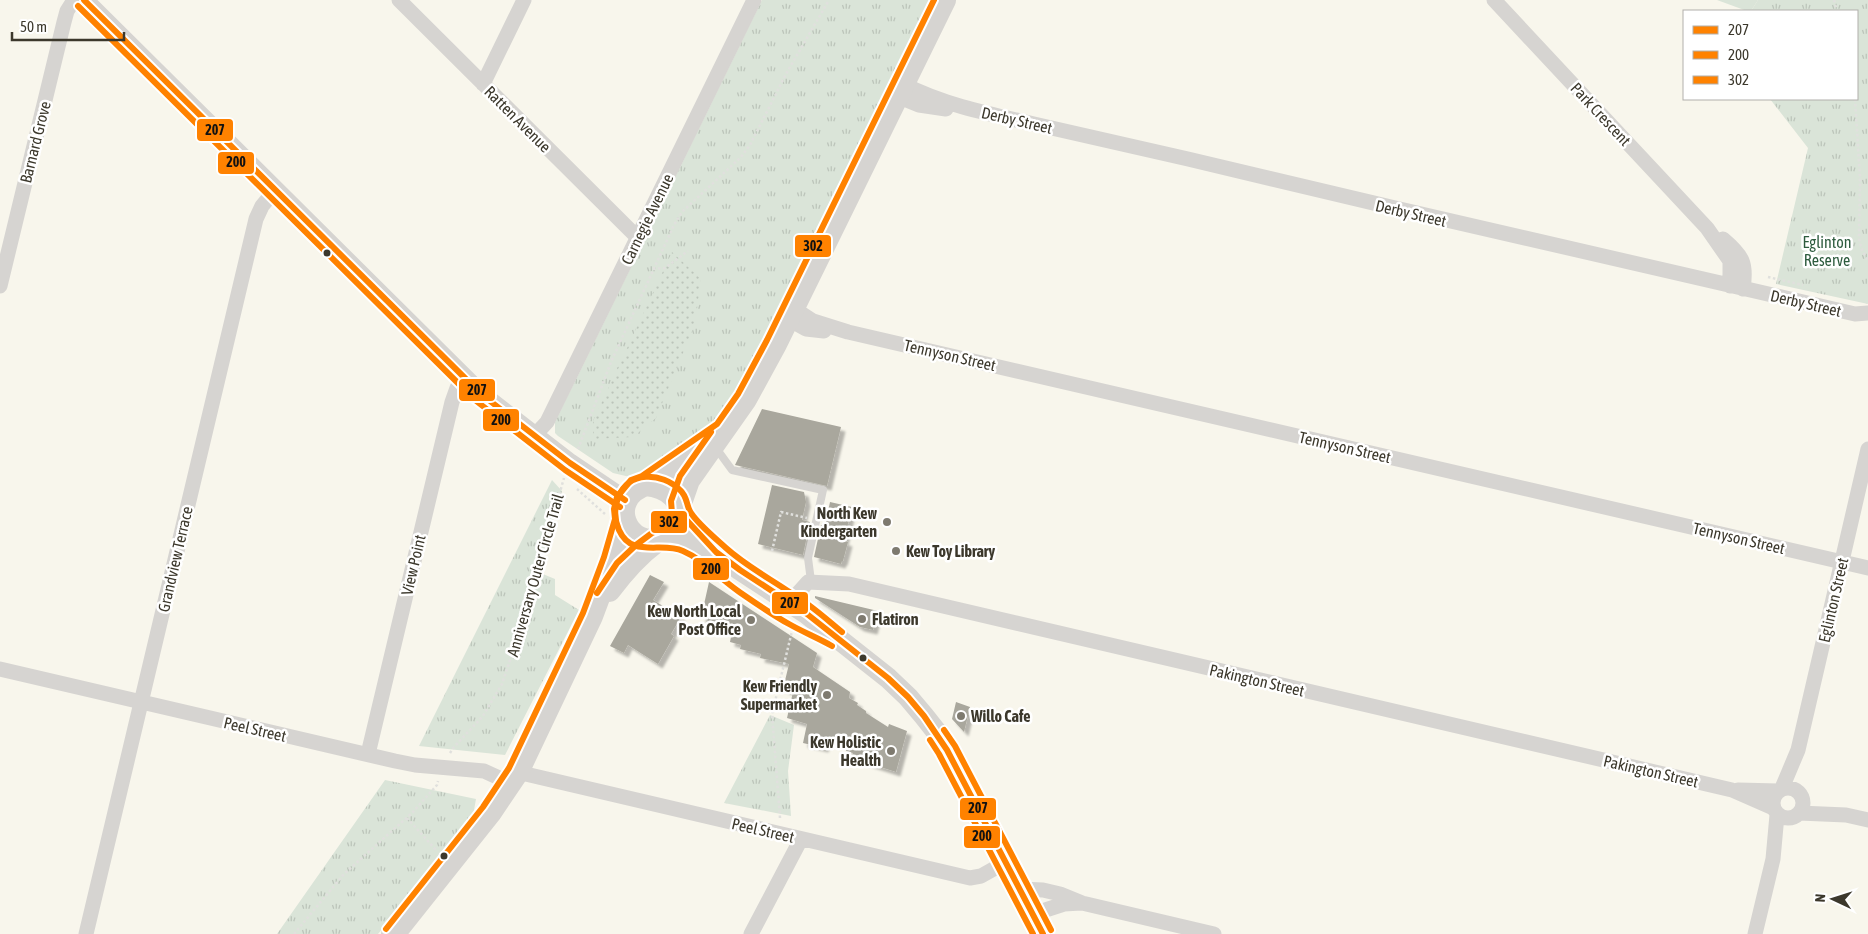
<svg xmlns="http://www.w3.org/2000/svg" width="1868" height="934" font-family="'Asap Condensed',sans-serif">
  <defs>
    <pattern id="park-tufts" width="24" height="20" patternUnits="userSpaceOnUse" patternTransform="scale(1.25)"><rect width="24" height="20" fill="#dae4d8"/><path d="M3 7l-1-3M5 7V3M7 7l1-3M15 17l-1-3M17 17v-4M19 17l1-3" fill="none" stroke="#bcc4ba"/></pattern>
    <pattern id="garden-dots" width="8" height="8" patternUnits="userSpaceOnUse" patternTransform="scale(1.25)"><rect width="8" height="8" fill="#dae4d8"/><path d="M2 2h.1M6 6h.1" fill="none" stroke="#bcc4ba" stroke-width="1.8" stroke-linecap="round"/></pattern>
    <filter id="shadow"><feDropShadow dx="4.5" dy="4.5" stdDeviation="1" flood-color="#0004"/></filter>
  </defs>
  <rect width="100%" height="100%" fill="#f8f6ec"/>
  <path fill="#dae4d8" d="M1717,0h41l-7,11h-4z"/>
  <path fill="url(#park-tufts)" d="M762,0h171l-156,321 -45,78 -21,25 -23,21 -50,31 -8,1 -17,-4 -55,-37 -3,-3v-11z
    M1758,0h110v304l-92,-20 32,-136 -38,-49h87v-88h-106z
    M552,480l10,11 -24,81 17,7v16l24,15 -74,145 -86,-9z
    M770,715l24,10 -6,46 3,45 -67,-13z
    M385,780l91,19 -3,17 -95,118h-101z"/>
  <path fill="url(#garden-dots)" d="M672,252l29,27 -6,45 -39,94 -23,19 -40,2v-18z"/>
  <path fill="#a9a79d" filter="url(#shadow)" d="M762,409l79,18 -14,59 -92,-21z
    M772,485l32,7 2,10 -4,18 8,2 -7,33 -45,-11z
    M830,502l22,5 -8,34 4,1 -5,19h-1l-1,3 -27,-7 7,-32 4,1z
    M650,575l14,7 -11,18 28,17 -10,17 3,2 -16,28 -30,-19 -4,8 -14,-7z
    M709,582l108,71 -4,14 37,25 -1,6 9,5 -1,2 9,6v2l22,14 1,-3 18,7 -11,41 -44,-14 1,-5 -7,-2 2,-5 -22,-6 -2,8 -21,-5 4,-19 -20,-6 6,-26 -10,-3 6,-25 -29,-6 1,-4 -21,-5 1,-4 -11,-3 3,-16 -32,-8z
    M815,596l63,15 -5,19 -13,-3 -45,-29z
    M956,702l14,5 -6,25 -12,-13z"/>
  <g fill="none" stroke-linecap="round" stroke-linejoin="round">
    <path stroke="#e0e0dd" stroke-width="2.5" stroke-dasharray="2.5 2.5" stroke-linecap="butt" d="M1834,0l3,11
      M1855,99l5,79 -1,60 2,10 7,13
      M653,269l12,-1 23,-17
      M1768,277l35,8
      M578,449l33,-87 63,-137 8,-13 59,-55 9,-12 36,-71 43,-74
      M577,489l28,25
      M772,551l9,-39 26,6
      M450,753l4,-6 29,-31 19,-32 21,-63 41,-143
      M407,818l29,32
      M780,818l-8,-104 21,-87
      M294,934l50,-60 68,-61 25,-28 1,-4"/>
    <path stroke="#d6d4d1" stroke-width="8" d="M716,448l16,22 91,20 -15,68 3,23"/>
    <path stroke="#d6d4d1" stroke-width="15" d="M399,0l239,238
      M1494,0l213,228 23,33v25
      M483,84l41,-84
      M903,84c41,21 86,30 131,40 51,12 103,23 154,35 222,53 444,105 667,155l13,-1
      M897,96l22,9 27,4
      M1723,239c20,17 24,24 20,50
      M0,286l64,-264 3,-11 7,-11
      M793,308l20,13 35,11 1020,236
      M788,319l18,10 18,2
      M535,435l12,-13 207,-422
      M790,602l18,-20 41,2 883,206 41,18
      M0,669l395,92 20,4 69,6 26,12
      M368,754l84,-352 5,-14 7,-10
      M517,772l453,106 11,-2 25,-14
      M1773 803a15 15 0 1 1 30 0a15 15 0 1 1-30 0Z
      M1782,788l16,-38 70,-301
      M1738,790l40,1
      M1799,813l47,2 22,5
      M1019,889l24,1 17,4 22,9 132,31
      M1033,914l31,-10 17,-1
      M86,934l170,-715 6,-13 14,-17
      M751,934l50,-95
      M1755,934l18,-75 4,-44"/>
    <path stroke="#d6d4d1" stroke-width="19" d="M84,0l397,394 89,69 55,37"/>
    <path stroke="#d6d4d1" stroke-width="21" d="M681,514l35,38 24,18 67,44 81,64 20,19 16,19 11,14 12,20 96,184
      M667,537c17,4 31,10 44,22"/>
    <path stroke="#d6d4d1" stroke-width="24" d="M646,484c21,2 42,16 32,40 -3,7 -9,12 -16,15 -35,13 -59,-40 -16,-55z
      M646,484l64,-46
      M680,503l8,-23 57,-81 30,-55 169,-344
      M609,590c14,-19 28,-35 47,-49
      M393,934l97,-122 27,-40 74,-156 21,-56 12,-40"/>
    <defs>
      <path id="bus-1" d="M84,0l397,394 89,69 55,37
        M681,514l35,38 24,18 67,44 81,64 20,19 16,19 23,34 96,184"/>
      <path id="bus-2" d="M78,6l397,394 90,70 55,37
        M832,646c-14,-8 -29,-14 -43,-22 -18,-10 -35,-22 -51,-33 -19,-13 -34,-31 -55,-40 -22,-10 -51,8 -64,-21 -5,-11 -5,-21 -1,-32 10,-28 44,-26 62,-8 8,7 6,16 11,23 8,12 24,25 35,35 20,18 43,30 65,45 19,11 34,25 51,39
        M944,730l11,16 96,184
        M930,740l9,14 94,180"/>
      <path id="bus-3" d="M597,593l20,-30 19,-18 16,-12 10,-4 6,-5 4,-11 -1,-12 9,-25 31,-44
        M386,929l97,-122 26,-39 74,-155 21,-56 11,-38 -1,-10 3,-12 14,-17 11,-4 75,-52 21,-30 29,-54 167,-340"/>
    </defs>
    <use href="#bus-1" stroke="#fff" stroke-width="10"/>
    <use href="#bus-2" stroke="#fff" stroke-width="10"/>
    <use href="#bus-3" stroke="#fff" stroke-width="10"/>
    <use href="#bus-1" stroke="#ff8200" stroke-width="6"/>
    <use href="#bus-2" stroke="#ff8200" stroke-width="6"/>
    <use href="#bus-3" stroke="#ff8200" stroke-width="6"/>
  </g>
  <g fill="#3c382c" stroke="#fff" stroke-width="2">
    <circle cx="327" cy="253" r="4.5"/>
    <circle cx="863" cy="658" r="4.5"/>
    <circle cx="444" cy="856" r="4.5"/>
  </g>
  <g fill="#7e7a6f" stroke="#fff" stroke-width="2">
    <circle cx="887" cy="522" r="5"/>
    <circle cx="896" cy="551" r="5"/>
    <circle cx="862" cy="619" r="5"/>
    <circle cx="751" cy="620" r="5"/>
    <circle cx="827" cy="695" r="5"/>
    <circle cx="961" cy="716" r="5"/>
    <circle cx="891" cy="751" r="5"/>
  </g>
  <g text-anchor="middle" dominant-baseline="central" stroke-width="5" stroke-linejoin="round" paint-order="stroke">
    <g font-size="16" fill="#3c382c" stroke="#fff">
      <text transform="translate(1601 114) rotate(47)">Park Crescent</text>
      <text transform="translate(518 119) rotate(45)">Ratten Avenue</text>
      <text transform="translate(1017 120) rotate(13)">Derby Street</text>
      <text transform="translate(35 142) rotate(-76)">Barnard Grove</text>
      <text transform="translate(1411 213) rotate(13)">Derby Street</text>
      <text transform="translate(647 219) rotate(-64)">Carnegie Avenue</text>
      <text transform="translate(1806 303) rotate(13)">Derby Street</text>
      <text transform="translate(950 355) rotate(13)">Tennyson Street</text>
      <text transform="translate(1345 447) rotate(13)">Tennyson Street</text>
      <text transform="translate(1739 538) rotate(13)">Tennyson Street</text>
      <text transform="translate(175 559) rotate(-77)">Grandview Terrace</text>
      <text transform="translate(413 565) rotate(-77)">View Point</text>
      <text transform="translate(535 575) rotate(-74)">Anniversary Outer Circle Trail</text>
      <text transform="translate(1833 600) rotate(-77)">Eglinton Street</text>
      <text transform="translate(1257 680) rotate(13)">Pakington Street</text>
      <text transform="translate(255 729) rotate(13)">Peel Street</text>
      <text transform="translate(1651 771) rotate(13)">Pakington Street</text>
      <text transform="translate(763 830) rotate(13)">Peel Street</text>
    </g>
    <g font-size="16" fill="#2d5b3e" stroke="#fff">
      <text x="1827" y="242">Eglinton<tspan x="1827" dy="18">Reserve</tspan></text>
    </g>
    <g font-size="16" font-weight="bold" fill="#3c382c" stroke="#fff" text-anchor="end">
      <text x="877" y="513">North Kew<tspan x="877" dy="18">Kindergarten</tspan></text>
      <text x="906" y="551" text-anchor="start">Kew Toy Library</text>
      <text x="741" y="611">Kew North Local<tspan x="741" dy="18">Post Office</tspan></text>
      <text x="872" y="619" text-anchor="start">Flatiron</text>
      <text x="817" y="686">Kew Friendly<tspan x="817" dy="18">Supermarket</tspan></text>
      <text x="971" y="716" text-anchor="start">Willo Cafe</text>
      <text x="881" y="742">Kew Holistic<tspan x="881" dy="18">Health</tspan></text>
    </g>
  </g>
  <g stroke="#fff" stroke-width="2">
    <rect x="196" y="118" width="38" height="24" rx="5" fill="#ff8200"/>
    <rect x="217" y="151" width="38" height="24" rx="5" fill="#ff8200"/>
    <rect x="794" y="234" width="38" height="24" rx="5" fill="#ff8200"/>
    <rect x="458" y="378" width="38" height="24" rx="5" fill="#ff8200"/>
    <rect x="482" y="408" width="38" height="24" rx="5" fill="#ff8200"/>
    <rect x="650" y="510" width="38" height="24" rx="5" fill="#ff8200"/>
    <rect x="692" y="557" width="38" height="24" rx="5" fill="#ff8200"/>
    <rect x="771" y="591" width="38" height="24" rx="5" fill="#ff8200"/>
    <rect x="959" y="797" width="38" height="24" rx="5" fill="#ff8200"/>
    <rect x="963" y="825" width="38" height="24" rx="5" fill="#ff8200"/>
  </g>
  <g font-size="14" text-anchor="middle" font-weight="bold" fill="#111">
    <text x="215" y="135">207</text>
    <text x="236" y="167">200</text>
    <text x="813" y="251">302</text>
    <text x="477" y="395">207</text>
    <text x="501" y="425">200</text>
    <text x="669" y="527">302</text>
    <text x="711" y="574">200</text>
    <text x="790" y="608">207</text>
    <text x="978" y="813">207</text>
    <text x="982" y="841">200</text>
  </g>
  <rect x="1683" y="10" width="175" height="90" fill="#ffffff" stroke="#b1afab"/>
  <rect x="1693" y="26" width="25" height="8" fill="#ff8200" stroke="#b1afab"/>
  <text x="1728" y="35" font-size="15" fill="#3c382c">207</text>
  <rect x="1693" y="51" width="25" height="8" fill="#ff8200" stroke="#b1afab"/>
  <text x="1728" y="60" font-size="15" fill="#3c382c">200</text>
  <rect x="1693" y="76" width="25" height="8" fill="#ff8200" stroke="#b1afab"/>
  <text x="1728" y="85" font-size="15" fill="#3c382c">302</text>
  <g transform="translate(1833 899) rotate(274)" stroke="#ffffff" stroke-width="4" paint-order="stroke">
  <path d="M0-4L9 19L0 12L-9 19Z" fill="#3c382c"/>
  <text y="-8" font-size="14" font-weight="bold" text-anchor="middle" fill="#3c382c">N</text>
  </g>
  <path d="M12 32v8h112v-8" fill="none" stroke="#3c382c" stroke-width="2.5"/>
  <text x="20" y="32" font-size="15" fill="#3c382c" stroke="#ffffff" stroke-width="4" paint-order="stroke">50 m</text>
</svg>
